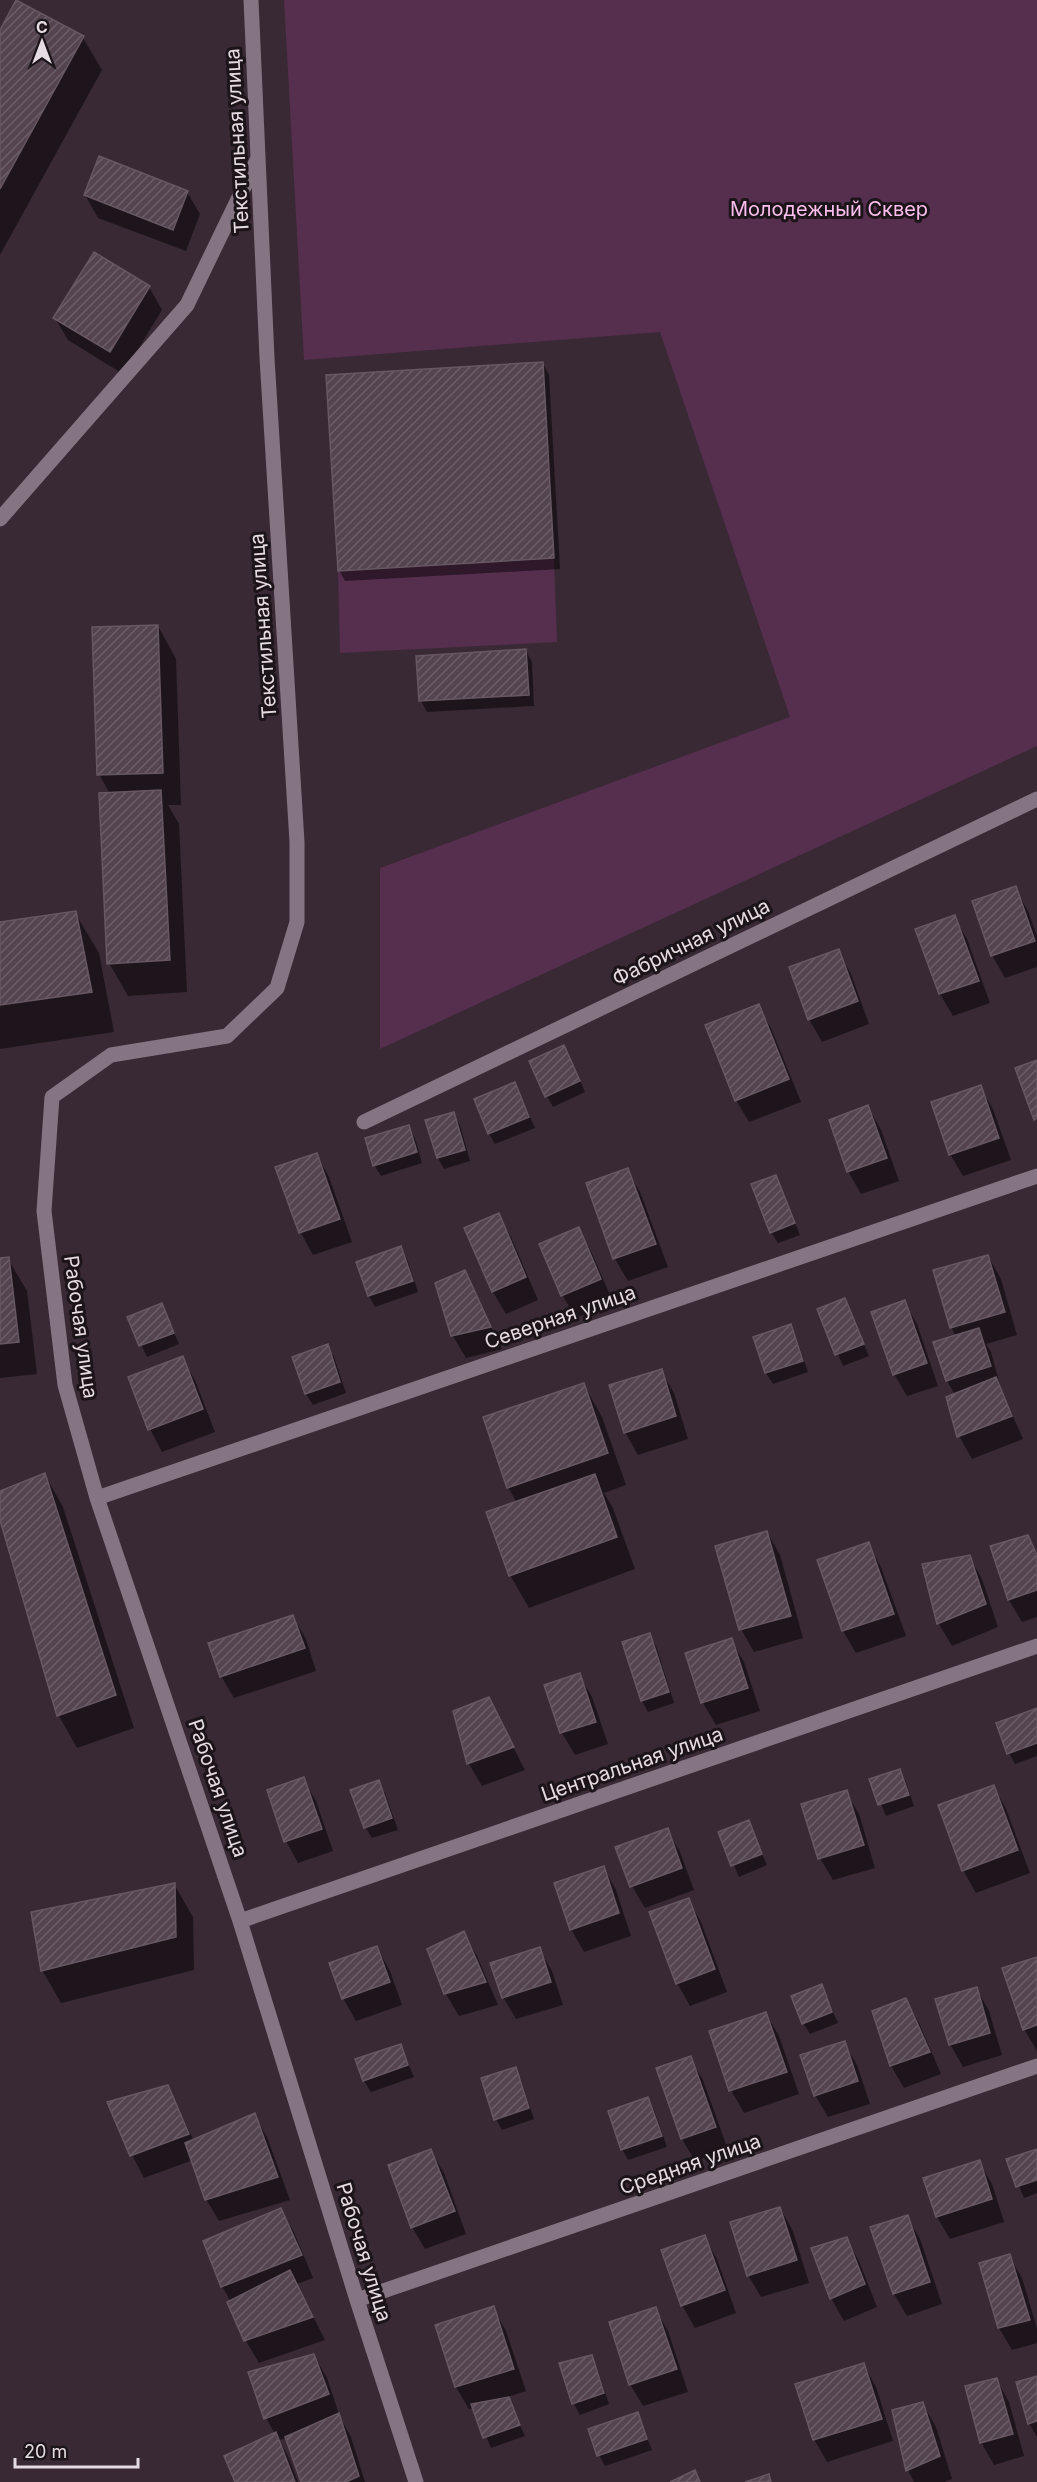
<svg xmlns="http://www.w3.org/2000/svg" width="1037" height="2482" font-family="Inter,sans-serif">
  <defs>
    <pattern id="building-hatch" width="6" height="6" patternUnits="userSpaceOnUse" patternTransform="scale(1.5)"><rect width="6" height="6" fill="#53444f"/><path d="M-1 1l2-2M0 6l6-6M5 7l2-2" fill="none" stroke="#6c5e68"/></pattern>
  </defs>
  <rect width="100%" height="100%" fill="#382934"/>
  <path fill="#562e4e" d="M284,0h753v746l-657,303v-181l410,-151 -130,-385 -356,28z
    M554,558l3,84 -217,11 -2,-82z"/>
  <path fill="#0007" d="M0,33l83,5 19,32 -102,185z
    M187,192l13,22 -14,37 -88,-33 -13,-23z
    M149,287l13,23 -39,64 -55,-34 -13,-22z
    M543,364l6,11 11,194 -215,12 -6,-11z
    M158,626l18,33 5,146h-13l11,19 8,168 -59,4 -19,-33 1,-169 -11,-20z
    M526,651l6,11 2,44 -107,6 -6,-11 -3,-44z
    M1015,888l13,23 9,25v31l-32,11 -13,-23z
    M75,913l24,40 15,79 -114,17v-126z
    M954,917l13,22 23,64 -37,13 -13,-22 -23,-64z
    M838,951l13,23 18,50 -47,18 -13,-23z
    M758,1006l13,22 30,74 -52,20 -13,-22z
    M570,1058l15,34 -32,15 -6,-11z
    M515,1084l20,44 -40,16 -6,-10z
    M980,1087l13,22 18,51 -48,16 -13,-22z
    M868,1107l13,23 18,51 -38,13 -13,-23z
    M453,1114l7,11 10,36 -26,8 -6,-11z
    M408,1127l7,11 7,25 -41,13 -7,-11z
    M316,1154l13,23 23,65 -39,13 -12,-22 -24,-65z
    M627,1170l13,22 28,75 -40,14 -13,-22 -27,-75z
    M775,1176l25,59 -22,8 -7,-11z
    M498,1215l13,22 27,63 -32,14 -13,-22 -27,-63z
    M578,1229l13,22 22,51 -37,16 -13,-22 -22,-51z
    M401,1248l6,11 11,33 -43,15 -6,-11 -11,-34z
    M988,1256l13,23 16,56 -31,9 5,8 10,37 22,50 -51,20 -13,-23 -4,-41 -8,-14 -13,-38 22,-7 -5,-9z
    M8,1259l19,32 10,83 -37,4v-118z
    M464,1272l38,77 -36,9 -13,-22z
    M844,1300l25,56 -26,10 -24,-56z
    M904,1302l13,22 21,62 -31,10 -13,-22z
    M162,1305l17,39 -32,13 -18,-39z
    M790,1326l6,11 12,35 -35,12 -7,-11z
    M327,1346l7,11 12,36 -33,12 -7,-11 -12,-36z
    M182,1358l13,22 20,52 -53,20 -12,-23z
    M661,1371l13,22 14,46 -50,16 -13,-23z
    M584,1385l18,32 24,68 -22,8 9,15 22,61 -106,39 -19,-33 7,-72 -9,-16z
    M45,1475l18,32 71,221 -57,20 -18,-32 -59,-201v-23z
    M767,1532l13,23 23,83 -49,14 -13,-23z
    M1027,1537l10,16v64l-15,5 -13,-22 -17,-53z
    M868,1544l13,23 25,69 -50,17 -13,-22 -24,-70z
    M969,1556l13,23 16,48 -46,19 -13,-22 -15,-59z
    M293,1617l13,22 10,32 -82,27 -13,-22z
    M650,1635l6,11 18,57 -26,9 -6,-11z
    M731,1640l13,22 16,49 -44,14 -13,-22 -16,-49z
    M579,1675l13,22 16,47 -33,11 -13,-22 -16,-47z
    M488,1699l37,71 -43,16 -13,-22 -15,-52z
    M1037,1710v46l-22,8 -6,-11z
    M900,1771l6,11 8,24 -28,10 -15,-36z
    M303,1779l13,22 17,50 -35,12 -12,-22z
    M378,1782l7,11 13,37 -26,8 -7,-11z
    M994,1787l12,22 24,64 -54,20 -13,-23z
    M846,1792l13,22 16,54 -42,12 -13,-22z
    M748,1822l19,43 -28,12 -19,-44z
    M667,1830l13,22 14,38 -49,18 -13,-22z
    M604,1868l12,22 15,46 -47,16 -13,-23z
    M174,1884l19,33 1,53 -133,33 -19,-33z
    M688,1900l13,22 26,70 -37,14 -13,-23z
    M464,1933l13,23 21,49 -39,11 -13,-22 -17,-44z
    M377,1948l13,23 12,34 -46,16 -13,-23z
    M539,1949l13,22 11,34 -47,14 -13,-22z
    M1037,1958v93l-13,-22z
    M821,1986l17,37 -28,11 -7,-11z
    M976,1988l13,23 13,44 -39,12 -13,-23z
    M906,2000l13,23 22,51 -37,14 -13,-22z
    M766,2014l13,22 20,58 -55,19 -13,-23z
    M844,2043l13,22 13,39 -42,13 -13,-22z
    M400,2045l14,32 -43,15 -7,-11z
    M690,2058l13,22 25,70 -33,11 -13,-22 -24,-70z
    M515,2069l6,11 13,39 -32,11 -6,-11z
    M167,2087l27,54 60,-26 13,22 23,63 -71,21 -13,-22 -13,-39 -49,18 -12,-23z
    M648,2099l6,11 13,37 -39,13 -6,-11z
    M1037,2150v43l-13,5 -16,-38z
    M431,2151l13,22 22,61 -41,15 -13,-22z
    M979,2162l13,22 12,38 -54,17 -13,-22 -12,-38z
    M780,2208l13,23 16,52 -48,14 -13,-22z
    M281,2210l13,22 19,46 -16,6 28,56 -66,23 -13,-22 -17,-39h2l-9,-16z
    M907,2217l13,22 22,65 -35,12 -13,-22z
    M704,2236l13,23 19,54 -41,15 -13,-23z
    M846,2238l13,23 18,46 -33,14 -13,-23z
    M1009,2256l13,22 15,50v15l-25,7 -13,-22 -18,-64z
    M493,2308l13,23 20,60 -19,6 18,39 -34,12 -17,-40 -5,1 -13,-22z
    M655,2309l13,22 20,61 -45,14 -13,-22z
    M314,2355l13,23 13,39 11,20 14,45h-63l-15,-44 -8,2 9,16 10,26h-62l39,-48 -9,-16z
    M591,2357l6,11 12,36 -29,11 -6,-11 -13,-40z
    M863,2364l13,23 17,54 -66,21 -13,-23z
    M1037,2377v60l-8,-14z
    M996,2379l13,23 15,54 -30,9 -13,-23z
    M923,2404l13,23 16,52 -8,3h-30l-6,-12 -14,-59z
    M637,2414l15,36 -47,16 -6,-11z"/>
  <path fill="url(#building-hatch)" stroke="#675763" stroke-width="1.5" d="M16,0l68,36 -84,153v-159z
    M99,156l89,35 -15,39 -89,-35z
    M94,252l56,34 -40,66 -57,-34z
    M543,362l11,196 -216,13 -12,-196z
    M158,625l5,148 -66,2 -5,-148z
    M526,649l3,46 -110,6 -3,-45z
    M161,790l9,170 -63,4 -8,-171z
    M1016,886l19,55 -44,15 -19,-55z
    M76,911l16,81 -92,13v-83z
    M955,915l24,66 -40,13 -24,-65z
    M839,949l19,52 -50,19 -19,-53z
    M759,1004l30,75 -54,22 -30,-76z
    M564,1045l16,36 -35,16 -16,-36z
    M1037,1060v58l-3,2 -19,-52z
    M515,1082l14,35 -41,17 -14,-35z
    M981,1085l18,53 -50,17 -18,-53z
    M868,1105l19,53 -40,14 -18,-52z
    M454,1112l11,38 -28,8 -12,-38z
    M409,1125l8,27 -44,14 -8,-28z
    M317,1153l23,66 -41,14 -24,-66z
    M628,1168l28,76 -43,15 -27,-76z
    M776,1175l19,48 -25,10 -19,-49z
    M499,1213l27,64 -34,15 -28,-64z
    M579,1227l22,52 -40,17 -22,-52z
    M401,1246l12,35 -45,15 -12,-34z
    M988,1255l17,57 -55,16 -17,-58z
    M9,1257l10,85 -19,2v-86z
    M465,1270l26,57 -40,9 -16,-53z
    M845,1298l19,46 -29,11 -18,-46z
    M905,1300l22,63 -34,12 -22,-63z
    M162,1303l12,30 -35,13 -12,-29z
    M791,1324l12,37 -38,12 -12,-36z
    M979,1328l12,38 -45,15 -13,-39z
    M328,1344l12,38 -35,12 -13,-37z
    M183,1356l20,53 -55,21 -20,-53z
    M662,1369l14,47 -52,17 -15,-48z
    M996,1377l16,39 -55,21 -11,-40z
    M584,1383l24,70 -101,35 -24,-71z
    M45,1473l71,222 -59,21 -57,-196v-29z
    M595,1474l22,63 -108,39 -23,-64z
    M767,1531l24,85 -52,14 -24,-84z
    M1028,1535l9,20v35l-29,10 -18,-54z
    M869,1542l25,72 -52,17 -25,-71z
    M970,1555l16,49 -49,20 -15,-60z
    M293,1615l12,33 -85,29 -12,-34z
    M650,1633l19,59 -28,9 -19,-59z
    M732,1638l16,50 -47,15 -16,-50z
    M580,1673l16,49 -36,11 -16,-48z
    M489,1697l25,50 -47,17 -14,-53z
    M1037,1708v35l-30,11 -11,-31z
    M900,1769l9,26 -31,10 -9,-26z
    M304,1777l18,52 -38,13 -17,-52z
    M379,1780l13,38 -28,10 -14,-38z
    M994,1785l24,65 -56,21 -24,-66z
    M847,1790l17,55 -46,14 -17,-55z
    M749,1820l13,34 -31,12 -13,-34z
    M668,1828l14,40 -52,19 -15,-40z
    M604,1866l15,47 -49,17 -16,-47z
    M175,1883l1,54 -135,34 -10,-59z
    M689,1898l26,71 -39,15 -27,-72z
    M464,1931l22,51 -42,12 -17,-45z
    M377,1946l13,36 -48,17 -13,-36z
    M540,1947l11,35 -49,16 -12,-35z
    M1037,1957v68l-14,5 -21,-62z
    M822,1984l10,28 -30,12 -11,-28z
    M977,1987l13,46 -41,12 -14,-46z
    M906,1998l24,54 -40,14 -18,-55z
    M766,2012l21,60 -58,19 -20,-60z
    M845,2041l13,40 -44,15 -14,-41z
    M401,2044l7,21 -45,16 -8,-22z
    M691,2056l25,71 -35,12 -25,-71z
    M516,2067l13,41 -35,12 -13,-42z
    M168,2085l21,49 -59,22 -23,-54z
    M648,2097l14,39 -41,14 -13,-39z
    M255,2113l23,64 -73,23 -20,-57z
    M431,2149l24,62 -44,17 -23,-63z
    M1037,2149v31l-21,7 -10,-28z
    M980,2160l12,39 -56,18 -13,-39z
    M780,2207l17,53 -50,16 -17,-54z
    M281,2208l21,47 -81,32 -18,-46z
    M908,2215l22,67 -37,12 -23,-67z
    M705,2235l20,55 -44,16 -20,-56z
    M847,2237l18,47 -35,15 -19,-51z
    M1010,2254l20,66 -32,8 -19,-65z
    M290,2270l23,47 -69,24 -17,-39z
    M494,2306l20,63 -59,18 -20,-62z
    M656,2307l21,62 -48,16 -20,-63z
    M314,2354l15,40 -65,25 -16,-47z
    M592,2355l12,38 -32,11 -13,-41z
    M864,2363l18,56 -69,21 -18,-56z
    M1037,2376v45l-9,3 -12,-42z
    M997,2378l16,56 -33,9 -15,-57z
    M509,2397l11,28 -37,13 -12,-34z
    M923,2402l17,54 -34,15 -14,-61z
    M638,2412l9,27 -50,17 -9,-27z
    M339,2413l20,63 -13,6h-45l-16,-45z
    M276,2432l19,50h-60l-11,-26z
    M695,2470l5,12h-30z
    M769,2474l2,8h-26z"/>
  <g fill="none" stroke-linecap="round" stroke-linejoin="round">
    <path stroke="#857481" stroke-width="15" d="M251,0l16,358 30,484v80l-20,66 -50,48 -116,19 -59,42 -8,114 21,174 32,113 143,423 117,379 59,182
      M0,519l187,-214 71,-147
      M364,1122l673,-323
      M97,1498l940,-322
      M240,1921l797,-275
      M357,2300l680,-234"/>
  </g>
  <g text-anchor="middle" dominant-baseline="central" stroke-width="6" stroke-linejoin="round" paint-order="stroke">
    <g font-size="20" fill="#e5dbe2" stroke="#1b1419">
      <text transform="translate(237 141) rotate(-93)">Текстильная улица</text>
      <text transform="translate(263 626) rotate(-94)">Текстильная улица</text>
      <text transform="translate(691 942) rotate(-26)">Фабричная улица</text>
      <text transform="translate(560 1317) rotate(-19)">Северная улица</text>
      <text transform="translate(81 1327) rotate(82)">Рабочая улица</text>
      <text transform="translate(632 1764) rotate(-19)">Центральная улица</text>
      <text transform="translate(218 1788) rotate(71)">Рабочая улица</text>
      <text transform="translate(690 2164) rotate(-19)">Средняя улица</text>
      <text transform="translate(364 2252) rotate(73)">Рабочая улица</text>
    </g>
    <g font-size="20" fill="#fbbdec" stroke="#1b1419">
      <text x="829" y="209">Молодежный Сквер</text>
    </g>
  </g>
  <g transform="translate(42 42)" stroke="#1b1419" stroke-width="4.5" paint-order="stroke">
  <path d="M0-4.5L10 22L0 15L-10 22Z" fill="#e5dbe2"/>
  <text y="-9" font-size="16" font-weight="bold" text-anchor="middle" fill="#e5dbe2">С</text>
  </g>
  <path d="M15 2458v9h123v-9" fill="none" stroke="#e5dbe2" stroke-width="3"/>
  <text x="24" y="2458" font-size="18" fill="#e5dbe2" stroke="#1b1419" stroke-width="4.5" paint-order="stroke">20 m</text>
</svg>
